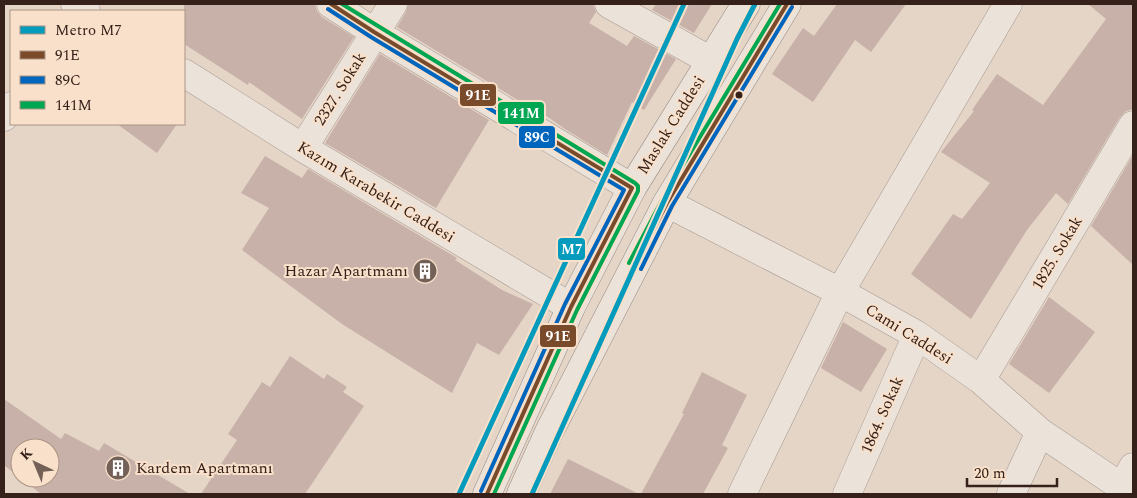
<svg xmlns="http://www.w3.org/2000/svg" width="1137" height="498" font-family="Spectral,serif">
  <rect width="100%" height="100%" fill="#e4d5c7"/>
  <path fill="#c8b1a8" d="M184,4h131l2,7 5,6 32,20 -52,82 -53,-37 -1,3 -64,-41z
    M408,4h185l3,8 -7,11 38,23 7,-10 42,23 -32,51 -12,-8 -25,53 -42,-26 -30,-21 -19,-9 -119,-72 9,-15z
    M656,4h56l-18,29 -42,-23z
    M837,4h69l-35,48 -16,-12 -42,62 -41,-28 31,-46 11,8z
    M1088,4h45v105l-7,2 -6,6 -52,87 -12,-11 -29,37 -56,89 -60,-45 42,-60 9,5 28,-36 -49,-31 33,-41 -2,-1 25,-36 46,31 63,-86z
    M380,54l109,66 -53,88 -111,-65z
    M117,124h60l-20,29z
    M1133,155v110l-42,-39z
    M265,156l37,22 6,-9 149,89 -2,2 47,30 31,14 -34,51 -22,-12 -25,50 -110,-69 -100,-74 27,-42 -28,-15z
    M1049,297l46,35 -46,61 -40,-29z
    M843,322l44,27 -26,43 -40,-24z
    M290,356l34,23 3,-5 20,13 -4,5 21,14 -59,88h-104l36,-54 -9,-6 34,-52 8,5z
    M702,372l45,23 -25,50 6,3 -25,46h-62l43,-80 -2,-1z
    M4,399l57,40 4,-6 34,18 5,-8 86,51h-149l-20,-16h29v-30h-30v30l-16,-13z
    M568,459l71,35h-89z"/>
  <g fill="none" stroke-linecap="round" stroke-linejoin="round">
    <defs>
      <path id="street" d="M75,4l11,7
        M331,4l43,28 258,156
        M609,4l102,57
        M184,73l119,75 268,159
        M4,117l7,-11
        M303,148l90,-144
        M667,203l173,89 77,43 64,45 59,52 92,62
        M981,380l152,-255
        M1122,487l11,-20
        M742,494l98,-202 168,-288
        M847,494l70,-159
        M1011,494l29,-62"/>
      <path id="secondary" d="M487,494l84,-187 61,-119 114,-184
        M521,494l28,-62 118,-229 120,-199"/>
    </defs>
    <use href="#street" stroke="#a89a91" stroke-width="29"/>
    <use href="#secondary" stroke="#988a81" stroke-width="29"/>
    <use href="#street" stroke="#ebe2da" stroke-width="28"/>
    <use href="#secondary" stroke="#ebe2da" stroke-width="28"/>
    <defs>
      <path id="bus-1" d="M331,4l43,28 258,156 -61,119 -84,187
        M635,266l32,-63 120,-199"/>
      <path id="bus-2" d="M328,9l43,28 253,153 -59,114 -84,187
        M641,269l31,-63 120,-199"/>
      <path id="bus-3" d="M342,4l293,179 3,3v5l-61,119 -83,184
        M629,263l33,-63 118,-196"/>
    </defs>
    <use href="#bus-1" stroke="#f8e0ca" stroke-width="8"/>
    <use href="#bus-2" stroke="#f8e0ca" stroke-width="8"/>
    <use href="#bus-3" stroke="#f8e0ca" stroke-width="8"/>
    <use href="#bus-1" stroke="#7a4b2a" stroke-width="4"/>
    <use href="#bus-2" stroke="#0065bd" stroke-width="4"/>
    <use href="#bus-3" stroke="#00a651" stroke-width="4"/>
    <defs>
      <path id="metro-1" d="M459,494l225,-490
        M532,494l205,-455 18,-35"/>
    </defs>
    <use href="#metro-1" stroke="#f8e0ca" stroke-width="9"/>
    <use href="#metro-1" stroke="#059bbc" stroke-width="5"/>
  </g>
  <defs>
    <symbol id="building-disc" viewBox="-11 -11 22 22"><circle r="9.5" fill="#736057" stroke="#f8e0ca"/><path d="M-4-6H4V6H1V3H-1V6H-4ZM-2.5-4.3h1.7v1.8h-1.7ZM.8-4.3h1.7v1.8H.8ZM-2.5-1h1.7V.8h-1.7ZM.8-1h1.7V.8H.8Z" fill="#fff"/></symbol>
  </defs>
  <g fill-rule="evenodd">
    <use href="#building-disc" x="411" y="257" width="28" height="28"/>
    <use href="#building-disc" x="104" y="454" width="28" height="28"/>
  </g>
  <circle fill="#36211a" stroke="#f8e0ca" stroke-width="2" cx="739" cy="95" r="4.5"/>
  <g text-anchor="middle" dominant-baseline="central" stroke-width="4" stroke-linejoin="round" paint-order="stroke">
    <g font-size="16" fill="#36211a" stroke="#f8e0ca">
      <text transform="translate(340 89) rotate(-58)">2327. Sokak</text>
      <text transform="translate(671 125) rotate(-58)">Maslak Caddesi</text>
      <text transform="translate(376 192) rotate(31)">Kazım Karabekir Caddesi</text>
      <text transform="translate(1057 253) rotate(-59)">1825. Sokak</text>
      <text transform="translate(909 334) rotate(32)">Cami Caddesi</text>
      <text transform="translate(882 415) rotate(-66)">1864. Sokak</text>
    </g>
    <g font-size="16" fill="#36211a" stroke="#f8e0ca" text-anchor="end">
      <text x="408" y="271">Hazar Apartmanı</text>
      <text x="136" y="468" text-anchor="start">Kardem Apartmanı</text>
    </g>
  </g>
  <g stroke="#f8e0ca" stroke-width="2">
    <rect x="459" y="83" width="38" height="24" rx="5" fill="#7a4b2a"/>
    <rect x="497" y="101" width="48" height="24" rx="5" fill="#00a651"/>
    <rect x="518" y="125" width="38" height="24" rx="5" fill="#0065bd"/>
    <rect x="557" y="237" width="29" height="24" rx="5" fill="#059bbc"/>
    <rect x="539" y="324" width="38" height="24" rx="5" fill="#7a4b2a"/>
  </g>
  <g font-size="14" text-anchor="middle" font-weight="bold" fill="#fff">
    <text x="478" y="100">91E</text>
    <text x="521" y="118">141M</text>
    <text x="537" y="142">89C</text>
    <text x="572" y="254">M7</text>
    <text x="558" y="341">91E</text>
  </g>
  <rect width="1137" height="498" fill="none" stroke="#36211a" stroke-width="10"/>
  <rect x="10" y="10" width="175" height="115" fill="#f8e0ca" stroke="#aa9484"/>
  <rect x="20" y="26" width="25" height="8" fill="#059bbc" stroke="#aa9484"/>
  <text x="55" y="35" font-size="15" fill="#36211a">Metro M7</text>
  <rect x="20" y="51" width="25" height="8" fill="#7a4b2a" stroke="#aa9484"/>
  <text x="55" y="60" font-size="15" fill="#36211a">91E</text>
  <rect x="20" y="76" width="25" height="8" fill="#0065bd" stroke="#aa9484"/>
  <text x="55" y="85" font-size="15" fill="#36211a">89C</text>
  <rect x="20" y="101" width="25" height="8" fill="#00a651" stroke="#aa9484"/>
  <text x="55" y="110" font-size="15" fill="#36211a">141M</text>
  <g transform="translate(35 463) rotate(316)"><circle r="24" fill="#f8e0ca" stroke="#aa9484"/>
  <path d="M0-4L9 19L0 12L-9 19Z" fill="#736057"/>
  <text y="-8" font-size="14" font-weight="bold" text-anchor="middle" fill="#36211a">K</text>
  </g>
  <path d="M967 478v8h90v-8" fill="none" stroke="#36211a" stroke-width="2.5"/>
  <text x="974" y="478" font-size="15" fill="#36211a" stroke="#f8e0ca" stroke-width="4" paint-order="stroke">20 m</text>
</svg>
